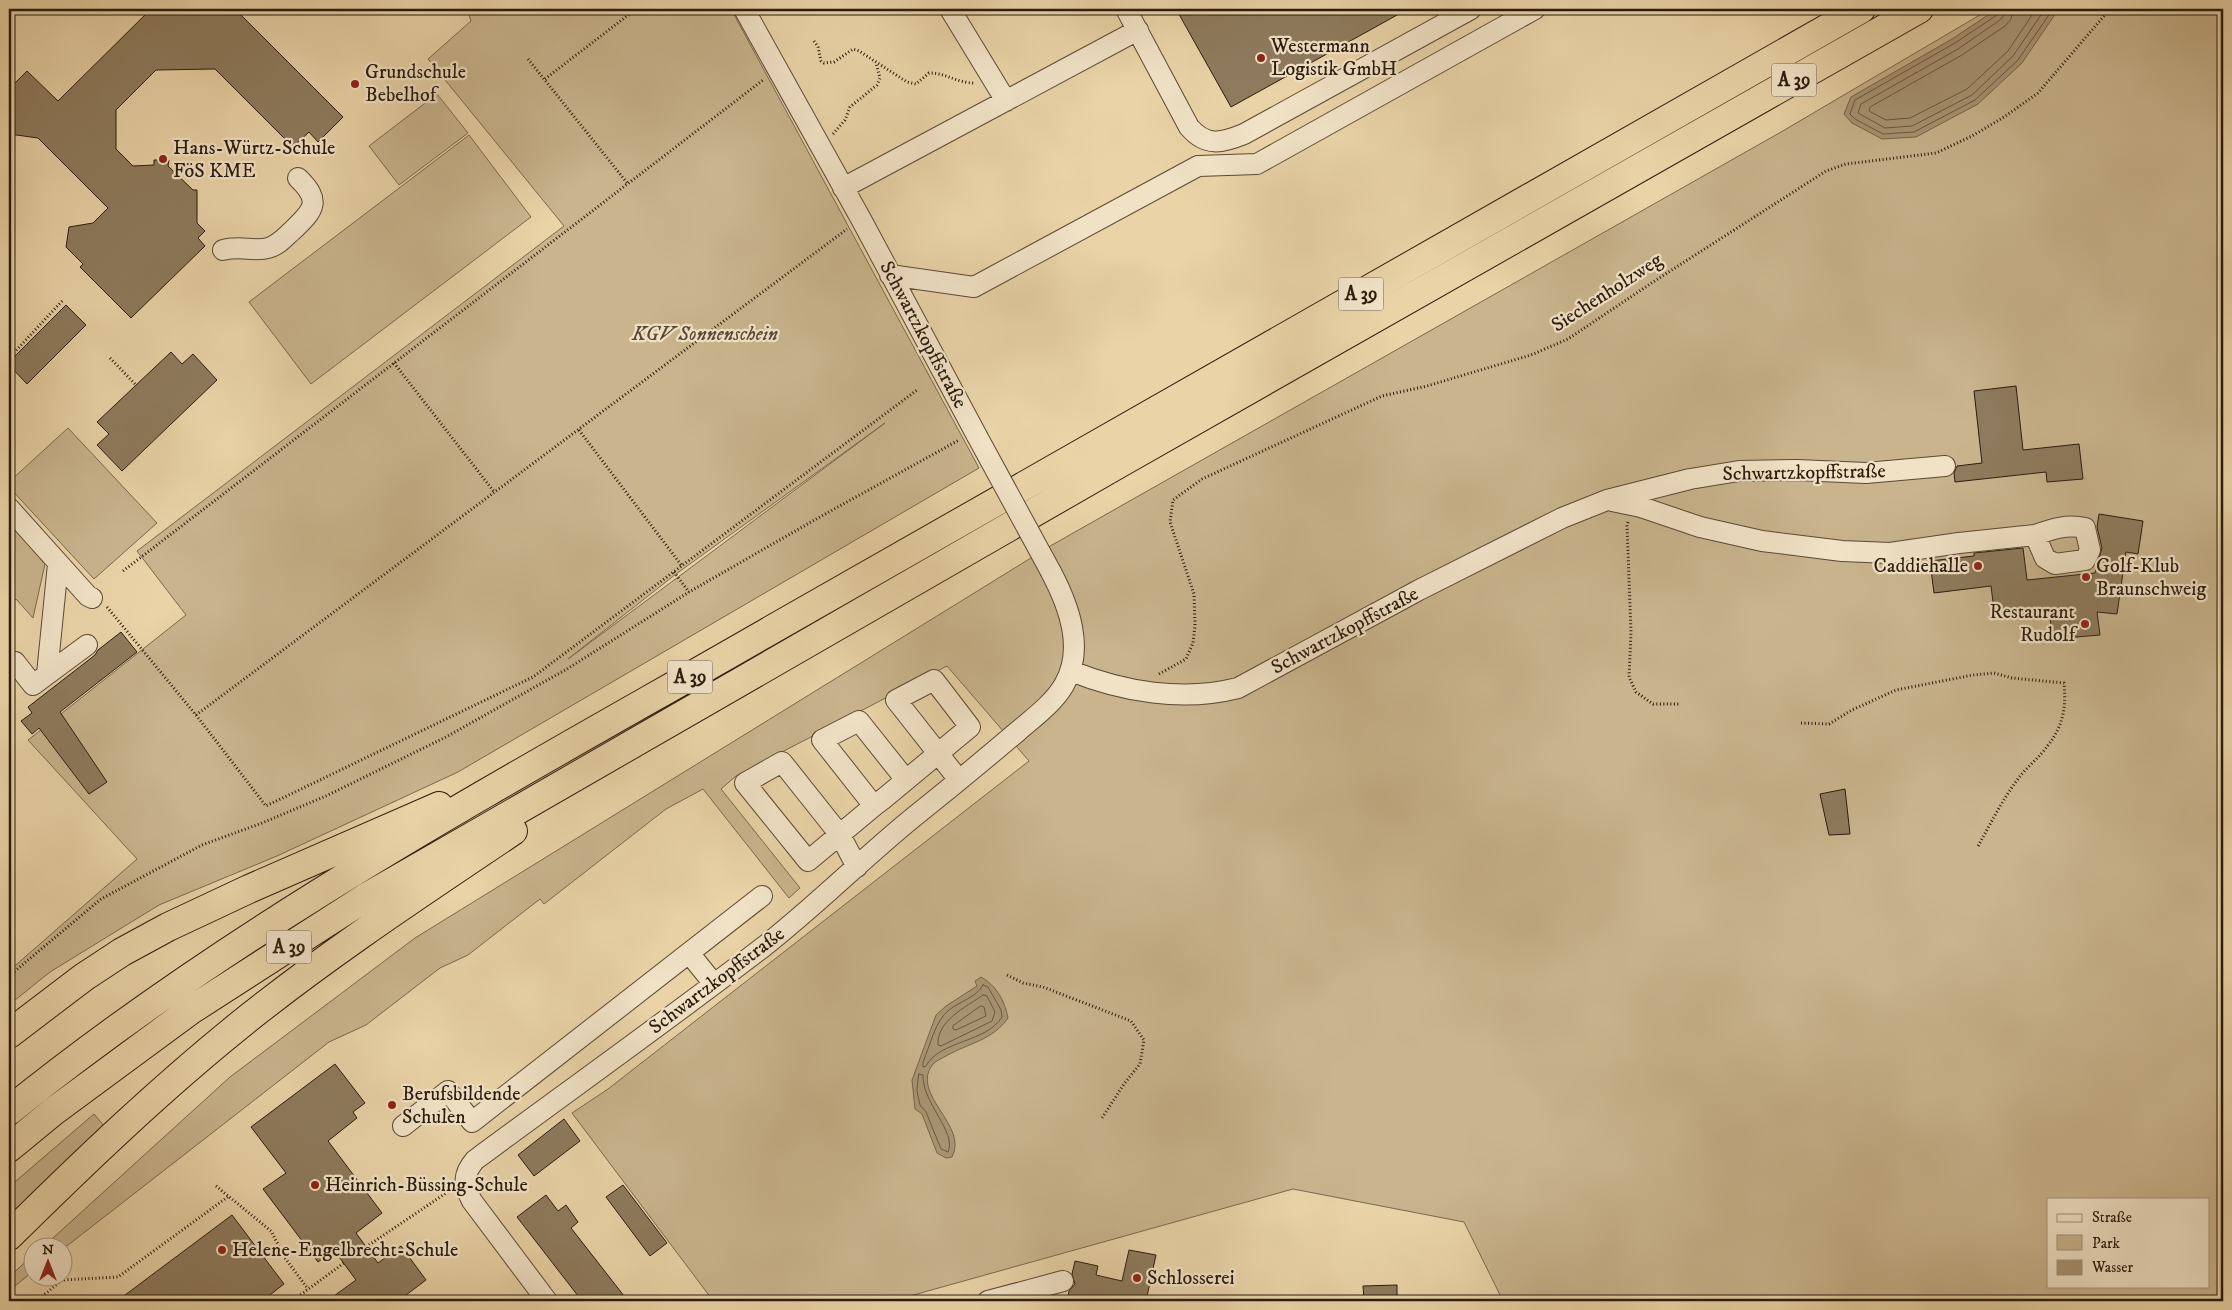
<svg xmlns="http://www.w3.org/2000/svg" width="2232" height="1310" font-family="'IM FELL DW Pica',serif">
  <rect width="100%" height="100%" fill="#e9d3a7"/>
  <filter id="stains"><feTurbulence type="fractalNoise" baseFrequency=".004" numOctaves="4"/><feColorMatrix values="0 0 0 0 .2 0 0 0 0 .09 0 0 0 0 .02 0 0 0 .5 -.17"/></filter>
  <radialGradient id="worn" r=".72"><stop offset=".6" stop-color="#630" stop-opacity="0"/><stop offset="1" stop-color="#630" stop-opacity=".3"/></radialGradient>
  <path fill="#c9b48d" stroke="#7a684d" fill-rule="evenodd" d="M467,9h264l248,459 -521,304 -181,84 -118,49 -109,67 -41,33v-34l128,-112 -109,-119 158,-125 -49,-64 427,-325 -136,-167 43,-38zM885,423l-317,236 108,-85z
    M1990,9h233v1292h-720l-39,-79 -171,-33 -401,112h-164l-17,-3 -139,-185 36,-24 421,-328 -82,-95 -211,110 -15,13 79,99 -11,10 -86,-109 -37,20 -122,95 -4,-5 -72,56 -28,13 -74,57 -37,17 -266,207 -21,-1 188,-171 185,-139 637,-393 729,-413zM2048,1199h160v87h-160z
    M437,94l31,39 -69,52 -30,-39z
    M469,135l62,82 -220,167 -62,-82z
    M68,428l89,95 -63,56 -85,-92v-5z
    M9,522l36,42 -12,54 -17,-19 -7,6z
    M94,1114l10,12 -95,95v-34z
    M32,1256v16l-23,19v-14z"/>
  <path fill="#a89473" stroke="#76644a" d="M1997,9l61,1 -36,53 -44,41 -62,33 -34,2 -30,-16 -8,-9 7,-17 101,-58z
    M981,977c15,8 24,24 27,41 -15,22 -39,25 -62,38 -4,2 -10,5 -13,8 -24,30 36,61 19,93l-6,1 -9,-5 -15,-39 -7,-5 -3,-29 24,-65 10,-9 31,-20 -2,-5z"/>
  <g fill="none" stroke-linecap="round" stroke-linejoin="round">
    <path stroke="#6a5840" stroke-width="1" d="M1999,9l-2,6 -42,28 -100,57 -5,14 5,5 28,15 31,-2 61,-32 43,-40 35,-51
      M2005,9l-1,6 -4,5 -42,29 -97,55 -3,9 27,15 27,-2 60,-31 41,-39 32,-47
      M2013,9l-2,10 -6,7 -43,29 -92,52 -1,4 17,9 24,-2 57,-29 41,-38 28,-42
      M983,985l5,2 13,23 1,7c-16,26 -62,23 -76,49l-3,1v-5c7,-16 12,-41 26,-52 11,-9 27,-12 34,-25z
      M983,995l4,1 8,16 -3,9 -51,25 -3,-1c-1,-25 27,-37 45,-50z
      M981,1006l3,1 2,9 -30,14 -3,-1v-3z
      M919,1074l4,1c-1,28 34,57 25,77l-7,-3 -15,-37 -6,-7 -3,-14z"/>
  </g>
  <path fill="#8e7b5d" stroke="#2b1b0d" d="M151,9h84l108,108 -25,25 -9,-10 -16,15 -78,-78 -59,1 -40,40v39l17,17 21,-1v-5h15l-1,6 25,24h4v33l8,8 -7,7 7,8 -74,72 -51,-51 3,-3 -17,-17 3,-20 24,-4 15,-15 -70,-70 -29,-4v-45l18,-18 31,30z
    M1176,9h232l-177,98z
    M66,305l20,20 -59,59 -18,-19v-3z
    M171,352l11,12 11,-10 24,26 -95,91 -25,-26 12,-11 -12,-12z
    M2016,386l7,64 56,-6 4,35 -36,3 -1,-10 -91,10 -1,-9 3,-7 25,-3 -8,-72z
    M2099,514l44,7 -5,33 -12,-2 -9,62 -20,-2 3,23 -47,4 -4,-28 -54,7 -4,-32 -57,7 -4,-32 44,-5v-3l49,-5 4,32 68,-7 7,-25 -5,-21z
    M121,632l16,20 -77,60 47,70 -18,12 -50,-66 -7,6 -11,-13 11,-8 -4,-6 67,-52 3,-5z
    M1845,789l5,45 -21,1 -9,-41z
    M335,1064l30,39 -12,9 4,6 -29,23 54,72 -26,20 22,30 23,-17 25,34 -28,21h-71l29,-21 -22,-30 -16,12 -55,-73 23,-16 -35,-46z
    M564,1119l16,22 -46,35 -16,-21z
    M623,1185l44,58 -17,13 -44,-59z
    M546,1195l12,16 8,-6 12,17 -7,6 57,73h-46l-65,-84z
    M232,1215l52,69 -22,17h-145z
    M1129,1250l27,5 -10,46h-79l2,-10 6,-7 -3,-10 3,-13 23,5 -2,9 26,6z
    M1397,1285v16h-33l-1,-15z"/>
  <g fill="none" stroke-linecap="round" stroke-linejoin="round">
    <defs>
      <path id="minor" d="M744,9l117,210 116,217
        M950,9l56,92
        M1126,9l63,118c17,20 33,16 55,7l227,-125
        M843,188l295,-158
        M223,250c17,-5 31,2 45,-2 11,-3 17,-11 25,-18 21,-20 29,-29 5,-52
        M890,275l84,12 224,-121 59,-2 278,-155
        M1612,501l29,6 59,20 62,14 80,10 48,2 69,-10 76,-8 10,23 10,6 30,-4 5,-10 -5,-22c-18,-4 -33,1 -50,7
        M9,508l79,88 4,2
        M15,662l18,23 54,-40
        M1071,671c52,21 112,31 167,17l181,-98 143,-72 45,-18 83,-21 49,-8 58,-1 69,3 79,-7
        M47,674l11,-110
        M874,806l8,-6 88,-73 -36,-47 -38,20 63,80
        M857,867l-17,-32 -58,-73 -37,21 63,78 66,-55 -52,-66 37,-19 47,59
        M689,953l25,31
        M403,1126l45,-35 24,31 290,-226
        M547,1301l-75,-100c-9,-17 -9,-27 3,-41 96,-71 193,-140 287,-212 54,-42 101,-90 153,-132 35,-28 69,-56 102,-84 16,-14 36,-28 47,-47 21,-36 5,-79 -13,-113
        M988,1301l75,-20"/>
      <path id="highway" d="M9,1034l75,-57 38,-25 46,-25 81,-38 190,-83
        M9,1111c236,-191 507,-334 769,-485 361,-206 722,-411 1083,-617
        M9,1148l45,-37 137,-101 174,-112 755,-435 799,-454
        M9,1236c74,-73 150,-146 232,-212 87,-70 180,-131 272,-193"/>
    </defs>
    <use href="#minor" stroke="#5a4934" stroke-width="22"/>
    <use href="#highway" stroke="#2b1b0d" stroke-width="30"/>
    <path stroke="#2b1b0d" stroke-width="3" stroke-dasharray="1 2.5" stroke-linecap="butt" d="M814,41l4,6 3,14 3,2 10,-1 19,-13 6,2 48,31 9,2 13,-11c18,0 27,10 46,10
      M528,59l100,125
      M545,79l91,-70
      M833,134l12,-14 5,-13 27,-22 3,-7 -4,-15
      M9,358l54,-58
      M110,358l26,27
      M394,363l101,130
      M579,430l103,136
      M1628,522l-1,3 4,107 -2,45 7,15 17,12h26
      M123,571l640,-491
      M674,572l15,20
      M107,607l89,108 70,91 267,-129 384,-287
      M1159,674l27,-15 7,-16 2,-17 -1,-32 -24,-72 3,-22 29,-21 180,-83 45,-10 104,-31 37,-16 82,-55 176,-113 20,-7 90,-11 36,-17 32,-19 34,-24 72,-84
      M196,715l651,-486
      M1801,723l28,1 23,-14 44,-20 77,-15 21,-2 18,5 52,5c3,30 -3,48 -23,71 -7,8 -16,15 -23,25 -16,21 -28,46 -41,69
      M1007,975l16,8 20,4 88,34 13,19 -4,24 -16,20 -22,34
      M9,976l92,-77 101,-54 60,-22 64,-27 120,-59 121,-68 122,-77 129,-74 141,-78
      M216,1186l55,45 14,27 23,31
      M366,1247l83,-56
      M45,1301l-1,-6 18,-15 56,-3 111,-81
      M292,1301l52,-38
      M1432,1301l2,-6"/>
    <use href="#minor" stroke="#f1e2c6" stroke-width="20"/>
    <use href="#highway" stroke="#e9d3a7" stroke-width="28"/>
    <defs>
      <path id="minor-bridge" d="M977,436l74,136"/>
    </defs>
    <use href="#minor-bridge" stroke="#5a4934" stroke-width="22" stroke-linecap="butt"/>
    <use href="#minor-bridge" stroke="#f1e2c6" stroke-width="20"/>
  </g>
  <g fill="#8f2418" stroke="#f1e2c6" stroke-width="2">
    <circle cx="1261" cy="58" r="5"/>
    <circle cx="355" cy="84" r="5"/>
    <circle cx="163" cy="159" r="5"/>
    <circle cx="1978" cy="566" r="5"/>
    <circle cx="2086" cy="577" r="5"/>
    <circle cx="2085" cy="624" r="5"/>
    <circle cx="392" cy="1105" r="5"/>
    <circle cx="315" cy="1185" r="5"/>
    <circle cx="222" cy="1250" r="5"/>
    <circle cx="1137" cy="1278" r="5"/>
  </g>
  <g text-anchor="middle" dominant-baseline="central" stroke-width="4.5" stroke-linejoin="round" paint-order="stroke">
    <g fill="#f1e2c6" stroke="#665744" stroke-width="1">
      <rect x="1771.5" y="63.5" width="45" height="33" rx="4"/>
      <rect x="1338.5" y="277.5" width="45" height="33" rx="4"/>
      <rect x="667.5" y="660.5" width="45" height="33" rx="4"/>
      <rect x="266.5" y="930.5" width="45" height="33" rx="4"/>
    </g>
    <g font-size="19" font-weight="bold" fill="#2b1b0d">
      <text x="1794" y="80">A 39</text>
      <text x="1361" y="294">A 39</text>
      <text x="690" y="677">A 39</text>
      <text x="289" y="947">A 39</text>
    </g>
    <g font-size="20" fill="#2b1b0d" stroke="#f1e2c6" text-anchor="start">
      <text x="1271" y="46">Westermann<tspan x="1271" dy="23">Logistik GmbH</tspan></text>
      <text x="365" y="72">Grundschule<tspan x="365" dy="23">Bebelhof</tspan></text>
      <text x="173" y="148">Hans-Würtz-Schule<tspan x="173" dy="23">FöS KME</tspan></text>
      <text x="1968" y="566" text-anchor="end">Caddiehalle</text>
      <text x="2096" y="566">Golf-Klub<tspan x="2096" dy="23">Braunschweig</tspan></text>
      <text x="2075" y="612" text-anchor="end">Restaurant<tspan x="2075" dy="23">Rudolf</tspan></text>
      <text x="402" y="1094">Berufsbildende<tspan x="402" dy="23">Schulen</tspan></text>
      <text x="325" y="1185">Heinrich-Büssing-Schule</text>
      <text x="232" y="1250">Helene-Engelbrecht-Schule</text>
      <text x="1147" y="1278">Schlosserei</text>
    </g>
    <g font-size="20" fill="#2b1b0d" stroke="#f1e2c6">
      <text transform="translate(1607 293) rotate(-33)">Siechenholzweg</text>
      <text transform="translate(923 335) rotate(62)">Schwartzkopffstraße</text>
      <text transform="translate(1804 473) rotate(-1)">Schwartzkopffstraße</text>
      <text transform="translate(1345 631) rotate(-28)">Schwartzkopffstraße</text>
      <text transform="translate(717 981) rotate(-37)">Schwartzkopffstraße</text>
    </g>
    <g font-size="20" font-style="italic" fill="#5a4933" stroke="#f1e2c6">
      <text x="705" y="334">KGV Sonnenschein</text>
    </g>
  </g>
  <rect width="2232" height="1310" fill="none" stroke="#e9d3a7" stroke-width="30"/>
  <rect x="10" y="10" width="2212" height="1290" fill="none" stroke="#2b1b0d" stroke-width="2.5"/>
  <rect x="15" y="15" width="2202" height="1280" fill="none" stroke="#2b1b0d"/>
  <rect x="2047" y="1198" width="162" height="90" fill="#f1e2c6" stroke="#a2927c"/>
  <rect x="2057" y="1214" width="25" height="8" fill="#f1e2c6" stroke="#a2927c"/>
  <text x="2092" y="1222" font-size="15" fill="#2b1b0d">Straße</text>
  <rect x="2057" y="1235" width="25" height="15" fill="#c9b48d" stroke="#a2927c"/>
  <text x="2092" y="1248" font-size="15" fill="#2b1b0d">Park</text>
  <rect x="2057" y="1260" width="25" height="15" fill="#a89473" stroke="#a2927c"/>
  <text x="2092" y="1272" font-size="15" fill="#2b1b0d">Wasser</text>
  <g transform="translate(48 1262)"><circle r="24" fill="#f1e2c6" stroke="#a2927c"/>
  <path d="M0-4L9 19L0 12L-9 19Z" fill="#8f2418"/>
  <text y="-8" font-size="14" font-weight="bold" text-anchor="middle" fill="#2b1b0d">N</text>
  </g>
  <rect width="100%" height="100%" filter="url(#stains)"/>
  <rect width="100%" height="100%" fill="url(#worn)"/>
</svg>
